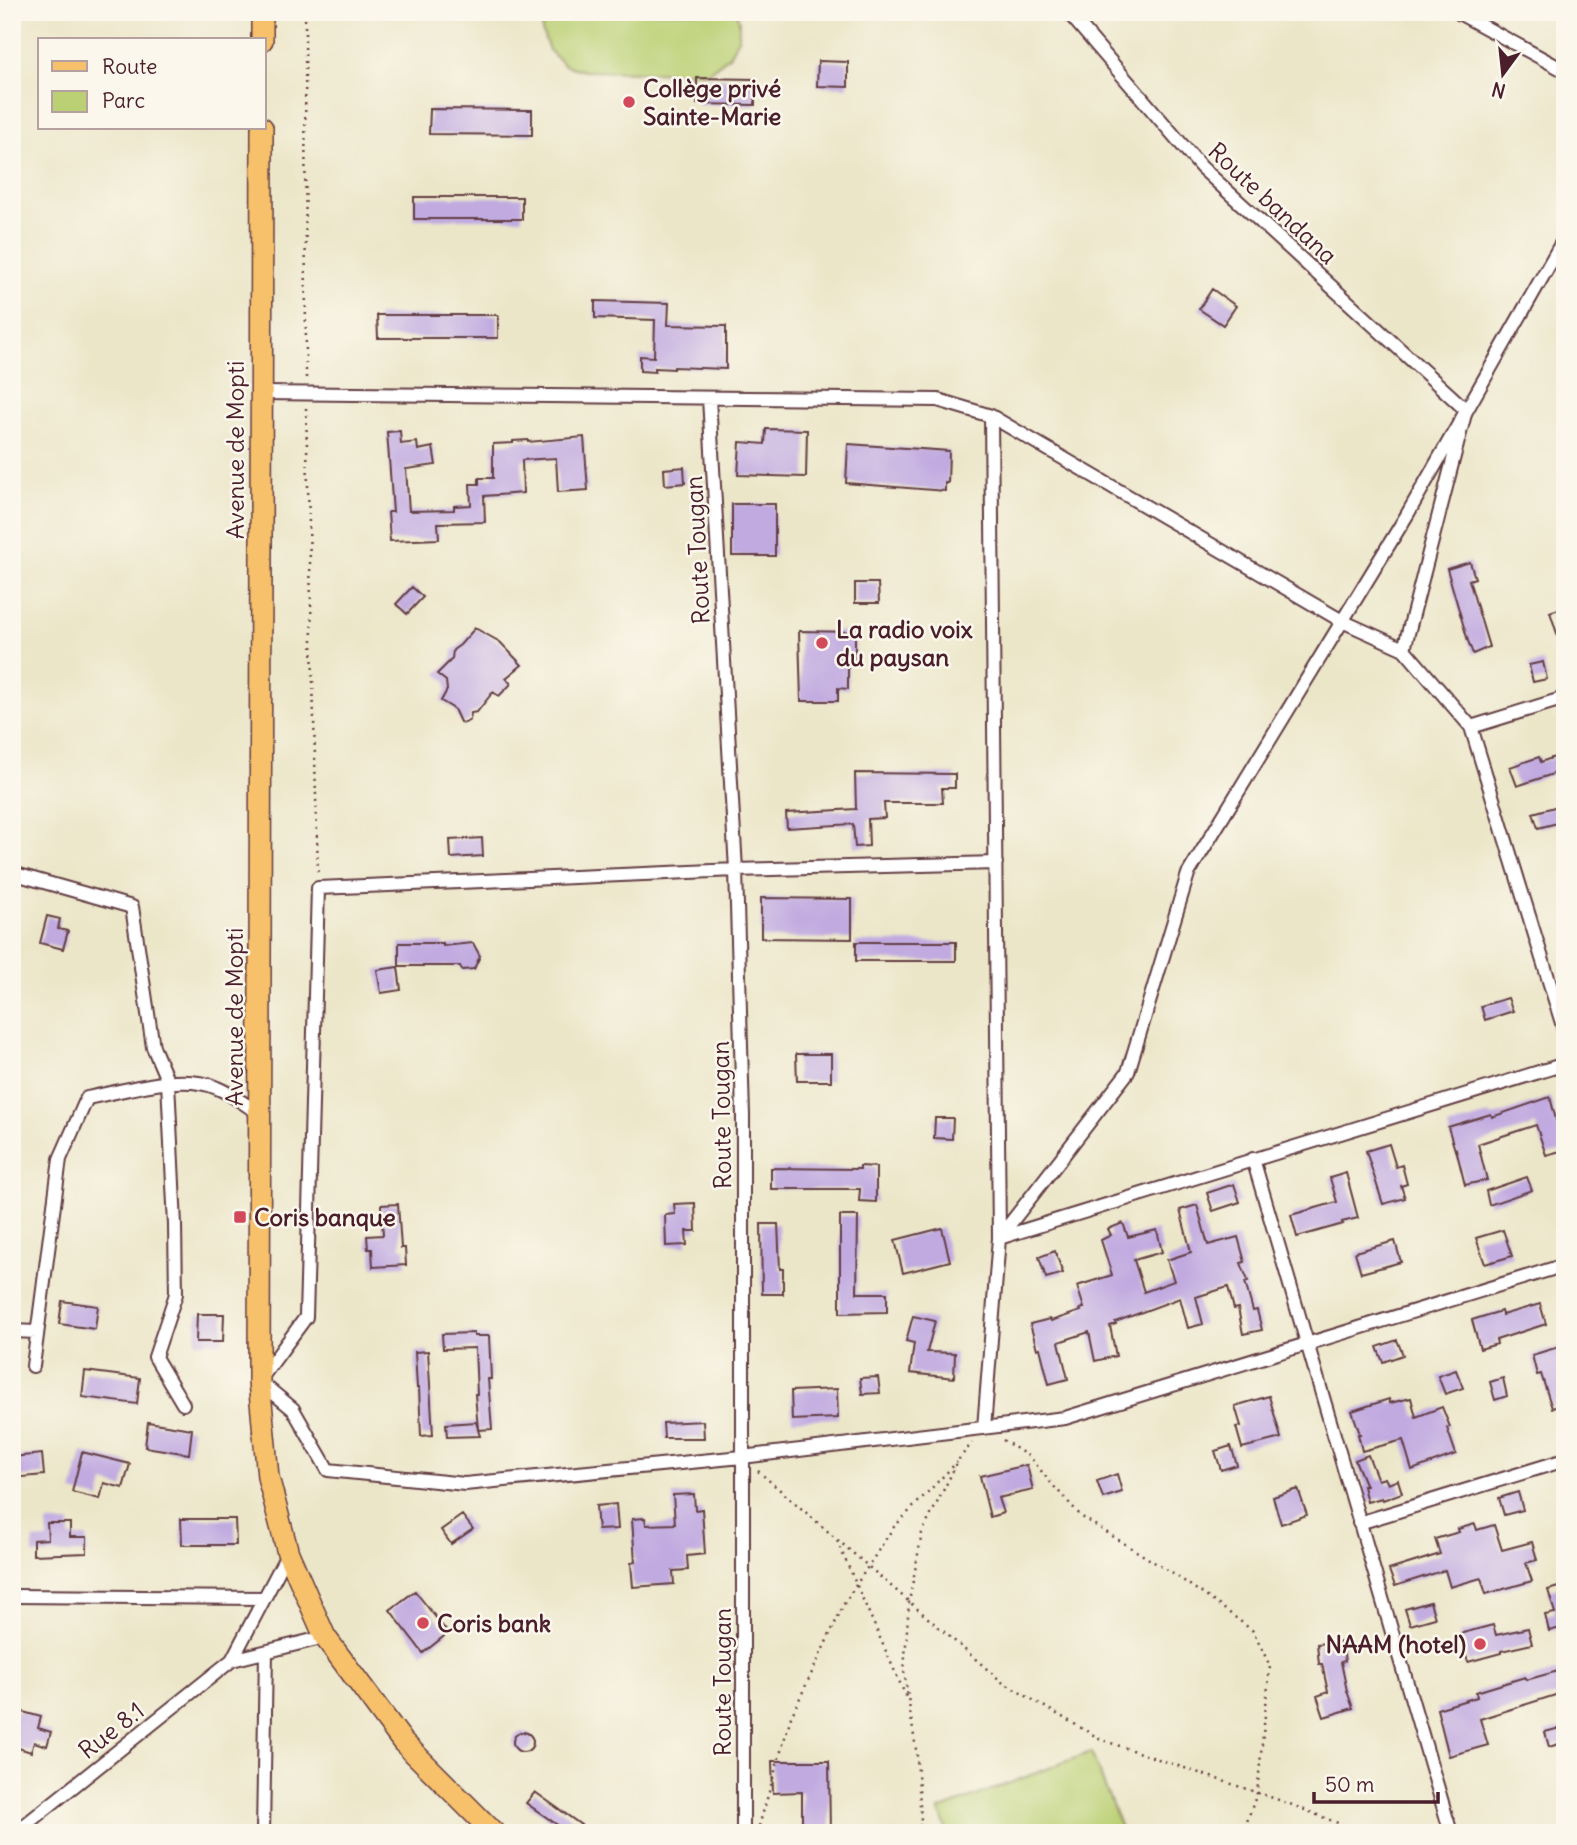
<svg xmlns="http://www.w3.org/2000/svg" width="1577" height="1845" font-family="Delius,sans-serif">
  <rect width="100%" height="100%" fill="#fbf7ec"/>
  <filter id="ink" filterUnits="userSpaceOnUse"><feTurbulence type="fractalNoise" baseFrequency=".0143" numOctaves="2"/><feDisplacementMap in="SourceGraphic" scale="14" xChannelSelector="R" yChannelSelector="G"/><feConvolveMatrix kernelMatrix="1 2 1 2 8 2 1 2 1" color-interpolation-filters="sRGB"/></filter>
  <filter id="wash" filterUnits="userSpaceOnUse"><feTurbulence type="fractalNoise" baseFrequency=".00686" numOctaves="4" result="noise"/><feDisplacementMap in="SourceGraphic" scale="28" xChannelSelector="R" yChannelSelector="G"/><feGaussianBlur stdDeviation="1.57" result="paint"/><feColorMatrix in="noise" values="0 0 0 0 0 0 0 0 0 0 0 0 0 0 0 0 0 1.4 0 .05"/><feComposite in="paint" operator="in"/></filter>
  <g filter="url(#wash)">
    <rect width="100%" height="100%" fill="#ece6c9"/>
    <path fill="#bbd074" stroke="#827850" stroke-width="2" d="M543,12h193l3,9v16l-10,19 -22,17 -123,-2 -20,-6 -15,-15 -7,-19z
      M1091,1752l32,81h-175l-9,-23z"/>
    <g id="blocks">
      <path fill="#c1aae0" d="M818,61l30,1v25l-31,-1z
        M697,78l58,1v26l-58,-1z
        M430,109l102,1v25l-103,-1z
        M414,197h108v22h-108z
        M1212,289l24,17 -13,19 -24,-16z
        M595,301l74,2 -1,22 58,1v43l-52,-2v2l-19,-1v4l-15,-1v-15l14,1 1,-37 -60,-2z
        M377,315h121v23h-120z
        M766,429l41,1 -1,47 -68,-2 2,-33 25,2z
        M400,431l1,13 16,-2 1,8 15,-3 3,18 -30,4 3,42 45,-1v-4l17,-1 -1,-21h9v-6h14v-34l20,-1v-2l15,-1v2l56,-5 4,53 -30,2 -2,-34 -34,2 1,33 -39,3 1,26 -47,1 1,16 -49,2 -2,-29h5l-6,-80z
        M848,444l101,7 -1,32h-3v8l-99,-8z
        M684,467l1,16 -20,2 -1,-16z
        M732,504h43v52h-43z
        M1470,562l5,16 -6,2 20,67 -16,7 -5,-13 -21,-72z
        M855,583h23l1,20h-24z
        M412,587l11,10 -16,17 -11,-10z
        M1565,607v42h-3l-12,-37z
        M475,628l25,14 22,23 -16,13 5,6 -12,12 -6,-4 -16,20 -6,1 -1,7 -5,3 -5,-1 -6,-13 -13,-8 6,-11 -1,-9 -9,-7 15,-15 1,-9 7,-5z
        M799,631l56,1v28h-7v29l-10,-1v13h-37z
        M1543,662l4,17 -14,3 -4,-17z
        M1565,753v17l-48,16 -7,-19 29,-10 2,5z
        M855,773l100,1v14h-13l1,15h-59l1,15 -17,1 1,27 -14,1 -2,-23 -66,4 -1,-15 70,-4z
        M1565,804v17l-27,7 -5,-15z
        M482,838l1,18 -32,2 -1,-18z
        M761,898l91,1v40l-91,-1z
        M47,916l13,3 -2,10 10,2 -5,18 -23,-6z
        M856,942h100v19h-100z
        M399,943h44v3l30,-3 7,13 -6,13 -12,1 -2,-4h-61z
        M398,967l3,23 -20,3 -4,-23z
        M1508,998l5,13 -28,9 -4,-14z
        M796,1054h35v27h-34z
        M1550,1097l14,53 -18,5 -10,-30 -58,19 9,36 -22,5 -9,-36 -1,1 -7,-23 43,-13 1,3z
        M935,1118h18l-1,21 -18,-1z
        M1389,1144l7,23 6,-2 5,19 -6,2 4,12 -22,6 -17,-53z
        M860,1166l16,1v35l-17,-1 1,-12h-89v-21l89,1z
        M1346,1173l12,45 -16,4 1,2 -46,13 -6,-22 46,-13 -7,-24z
        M1527,1177l5,13 -43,15 -3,-14z
        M1234,1184l6,18 -27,9 -6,-18z
        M695,1203l1,28h-10l1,14 -21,1 -1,-31 10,-1 -1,-10z
        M398,1204l3,44h4l1,17 -33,2 -1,-18h-4l-1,-13 16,-1 -2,-30z
        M1197,1205l11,40 30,-8 7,25 -4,1 7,18 -3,1 8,29 4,-1 5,20 -19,4 -5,-26 -4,1 -6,-22 -32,10 7,27 -15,4 -8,-30 -65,24 1,2 -6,2 6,30 -21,5 -6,-29 -30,10 9,37 -19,5 -9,-36 -3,1 -7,-25 20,-5 1,2 30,-10 -1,-2 4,-1 -7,-22 35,-11 -11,-35 10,-5 -3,-6 15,-6 5,14 29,-7 5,22 -28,8 10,32 30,-11 -7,-21 24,-8 -11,-42z
        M840,1216h18l-1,77h30v19l-47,1z
        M761,1224h17l2,45h3v25h-21z
        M942,1228l8,33 -47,12 -8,-33z
        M1503,1230l9,26 -27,8 -9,-26z
        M1395,1241l6,21 -40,11 -6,-21z
        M1055,1251l8,22 -17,5 -7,-21z
        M62,1301l36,5 -3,23 -36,-5z
        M1540,1304l6,20 -50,16 1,4 -17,5 -8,-29 29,-9 1,4z
        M197,1314h27l-1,28h-27z
        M913,1316l22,5 -8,31 28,1 -1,25 -44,-5 4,-30 -8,-2z
        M474,1333v3h15l2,43h-3l4,50 -14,1 2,6 -33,1 -1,-13 30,-2 2,7 -3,-35h2l-2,-46 -32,1 -1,-15z
        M1397,1340l6,15 -20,7 -6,-15z
        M1565,1345v59l-13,4 -11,-34 -4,1 -5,-20z
        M428,1351l5,84 -12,1 -2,-48h-2l-2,-36z
        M1456,1370l7,18 -18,6 -7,-18z
        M85,1371l55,7 -3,26 -55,-7z
        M878,1377l2,16 -18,1 -2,-16z
        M1503,1378l4,18 -12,4 -5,-18z
        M837,1389l1,29 -46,2 -1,-29z
        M1269,1396l12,42 -39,10 -6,-21 5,-1 -6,-20z
        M1411,1398l5,19 26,-10 8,20 -3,1 9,26 -44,16 -9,-30 -41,11 -4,-17h2l-8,-23 37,-12 1,4z
        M703,1421l1,17h-40l-1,-15z
        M148,1422l44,7 -3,25 -44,-7z
        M1231,1446l6,19 -16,5 -6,-19z
        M82,1452l48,12 -7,24 -19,-5 -4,16 -28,-7z
        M42,1454l2,21 -32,3v-21z
        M1368,1455l10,25 7,-2 3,6 10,-4 4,13 -19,7 -1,-2 -15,4 -4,-16h3l-11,-26z
        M1027,1465l6,25 -35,8 5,15 -13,4 -10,-41z
        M1117,1474l5,18 -19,6 -6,-17z
        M1298,1489l9,26 -26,9 -8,-27z
        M1518,1492l5,18 -19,5 -5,-17z
        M694,1494l1,16 7,-1 3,45 -18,2 1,14 -15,1 1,13 -41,3 -2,-24 4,-1 -3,-43 13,-1 1,7 29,-1 -2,-29z
        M616,1504l2,25 -20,1 -2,-24z
        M462,1515l11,14 -22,15 -10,-14z
        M181,1519h54l1,26h-54z
        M47,1523h23v14h17v16l-54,2v-15l15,-1z
        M1475,1524l2,6 17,-5 8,25 30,-8 5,18 -11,3 6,18 -46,13 -5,-16 -31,9 -5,-17 -50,16 -6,-16 51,-16 -5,-15 24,-7 -1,-3z
        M1565,1585v49l-3,1 -2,-7 -11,3 -4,-16 10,-2 -7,-23z
        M415,1591l33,42 -25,20 -33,-43z
        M1430,1602l5,16 -25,7 -5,-16z
        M1493,1625l3,10 32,-7 4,16 -31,7v2l-33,9 -9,-28z
        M1342,1642l3,19 -4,1 6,29 6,17 -29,9 -7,-21 11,-4 -6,-28h-3l-2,-20z
        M1565,1669v23l-85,27 8,26 -39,11 -12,-47 40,-12 -1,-5 49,-15 1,3z
        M16,1710l25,7 -3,11 13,4 -4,14 -13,-4 -3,10 -19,-6v-23z
        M1560,1728l5,14 -16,5 -4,-15z
        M513 1742a10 10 0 1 1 20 0a10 10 0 1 1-20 0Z
        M772,1761h57l1,72h-28v-41l-29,1z
        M535,1792l46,33 -7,8h-5l-43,-30z"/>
    </g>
  </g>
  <g filter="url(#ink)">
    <use href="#blocks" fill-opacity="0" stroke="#623d43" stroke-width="2"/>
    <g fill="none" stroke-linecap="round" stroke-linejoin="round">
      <defs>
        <path id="minor" d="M1068,12l133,155 265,243 -62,239 67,78 94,306
          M1457,12l108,59
          M1565,237l-158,278 -219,359 -60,198 -129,166 566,-174
          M261,393l677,7 53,16 351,205 62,28
          M709,398l27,472 7,246v717
          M1471,727l94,-29
          M996,863l-260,7 -418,18 -12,429 -47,64 34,28 35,61 137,14 277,-27 323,-39 500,-153
          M12,873l120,34 21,140 15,35 7,143 1,69 -21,63 28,47
          M1253,1159l198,674
          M12,1331l25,1
          M33,1366l27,-207 27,-61c38,-7 95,-26 130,-10 15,6 29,17 43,26
          M984,1428l15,-190 -8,-822
          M1359,1523l206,-63
          M288,1553l-56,107 93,-23
          M12,1596l252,2
          M15,1833l217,-173
          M263,1833l3,-181"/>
        <path id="primary" d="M262,40v-28
          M262,128l-3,1253 9,96 20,76 37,84 78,105 91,91"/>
      </defs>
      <use href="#minor" stroke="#623d43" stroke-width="16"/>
      <use href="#primary" stroke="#623d43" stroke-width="24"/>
      <path stroke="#623d43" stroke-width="2.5" stroke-dasharray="2 5" stroke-linecap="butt" d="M305,12l1,368
        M306,408l12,466
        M1003,1440l28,18 19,24 32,35 99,62 42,29 30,23 17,35 -13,127 -14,40
        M758,1471l244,211 100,58 180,61 81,32
        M837,1541l71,160
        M759,1826l32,-109 54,-115 48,-74 64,-66
        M918,1833l3,-12 -4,-65 -13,-85 5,-69 13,-69 37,-74 13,-16"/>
      <use href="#minor" stroke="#fff" stroke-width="12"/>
      <use href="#primary" stroke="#f7c06b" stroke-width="21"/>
    </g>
  </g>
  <g fill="#d1495b" stroke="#fbf7ec" stroke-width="2.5">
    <circle cx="629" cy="102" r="7"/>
    <circle cx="822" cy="643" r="7"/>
    <rect x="233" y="1210" width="14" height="14" rx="3.5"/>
    <circle cx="423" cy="1623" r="7"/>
    <circle cx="1480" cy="1644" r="7"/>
  </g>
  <g text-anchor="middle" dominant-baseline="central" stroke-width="5" stroke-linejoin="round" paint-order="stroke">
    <g font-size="24" font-weight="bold" fill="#4a1f2b" stroke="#fbf7ec" text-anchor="start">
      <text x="643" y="88">Collège privé<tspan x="643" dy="28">Sainte-Marie</tspan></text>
      <text x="836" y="629">La radio voix<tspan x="836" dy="28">du paysan</tspan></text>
      <text x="254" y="1217">Coris banque</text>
      <text x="437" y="1623">Coris bank</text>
      <text x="1466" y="1644" text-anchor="end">NAAM (hotel)</text>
    </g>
    <g font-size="24" fill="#4a1f2b" stroke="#fbf7ec">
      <text transform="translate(1273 203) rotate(43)">Route bandana</text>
      <text transform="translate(235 450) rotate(-90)">Avenue de Mopti</text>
      <text transform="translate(697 550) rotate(-93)">Route Tougan</text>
      <text transform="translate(234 1017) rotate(-90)">Avenue de Mopti</text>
      <text transform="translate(721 1115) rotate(-91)">Route Tougan</text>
      <text transform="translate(722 1682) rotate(-90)">Route Tougan</text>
      <text transform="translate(111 1730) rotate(-38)">Rue 8.1</text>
    </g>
  </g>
  <rect width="1577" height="1845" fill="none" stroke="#fbf7ec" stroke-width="42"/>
  <rect x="38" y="38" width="228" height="91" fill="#fbf7ec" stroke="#b4a19f" stroke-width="2"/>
  <rect x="52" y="61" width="35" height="10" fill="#f7c06b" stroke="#b4a19f" stroke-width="2"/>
  <text x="102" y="74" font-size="21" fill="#4a1f2b">Route</text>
  <rect x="52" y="91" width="35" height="21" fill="#bbd074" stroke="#b4a19f" stroke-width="2"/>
  <text x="102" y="108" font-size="21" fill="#4a1f2b">Parc</text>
  <g transform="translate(1503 74) rotate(195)" stroke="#fbf7ec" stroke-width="5" paint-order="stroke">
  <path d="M0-5L12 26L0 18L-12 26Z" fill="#4a1f2b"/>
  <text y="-10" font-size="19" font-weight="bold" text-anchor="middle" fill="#4a1f2b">N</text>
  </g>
  <path d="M1314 1792v10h124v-10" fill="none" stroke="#4a1f2b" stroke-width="3.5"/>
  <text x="1325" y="1792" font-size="21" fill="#4a1f2b" stroke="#fbf7ec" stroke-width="5" paint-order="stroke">50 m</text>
</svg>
